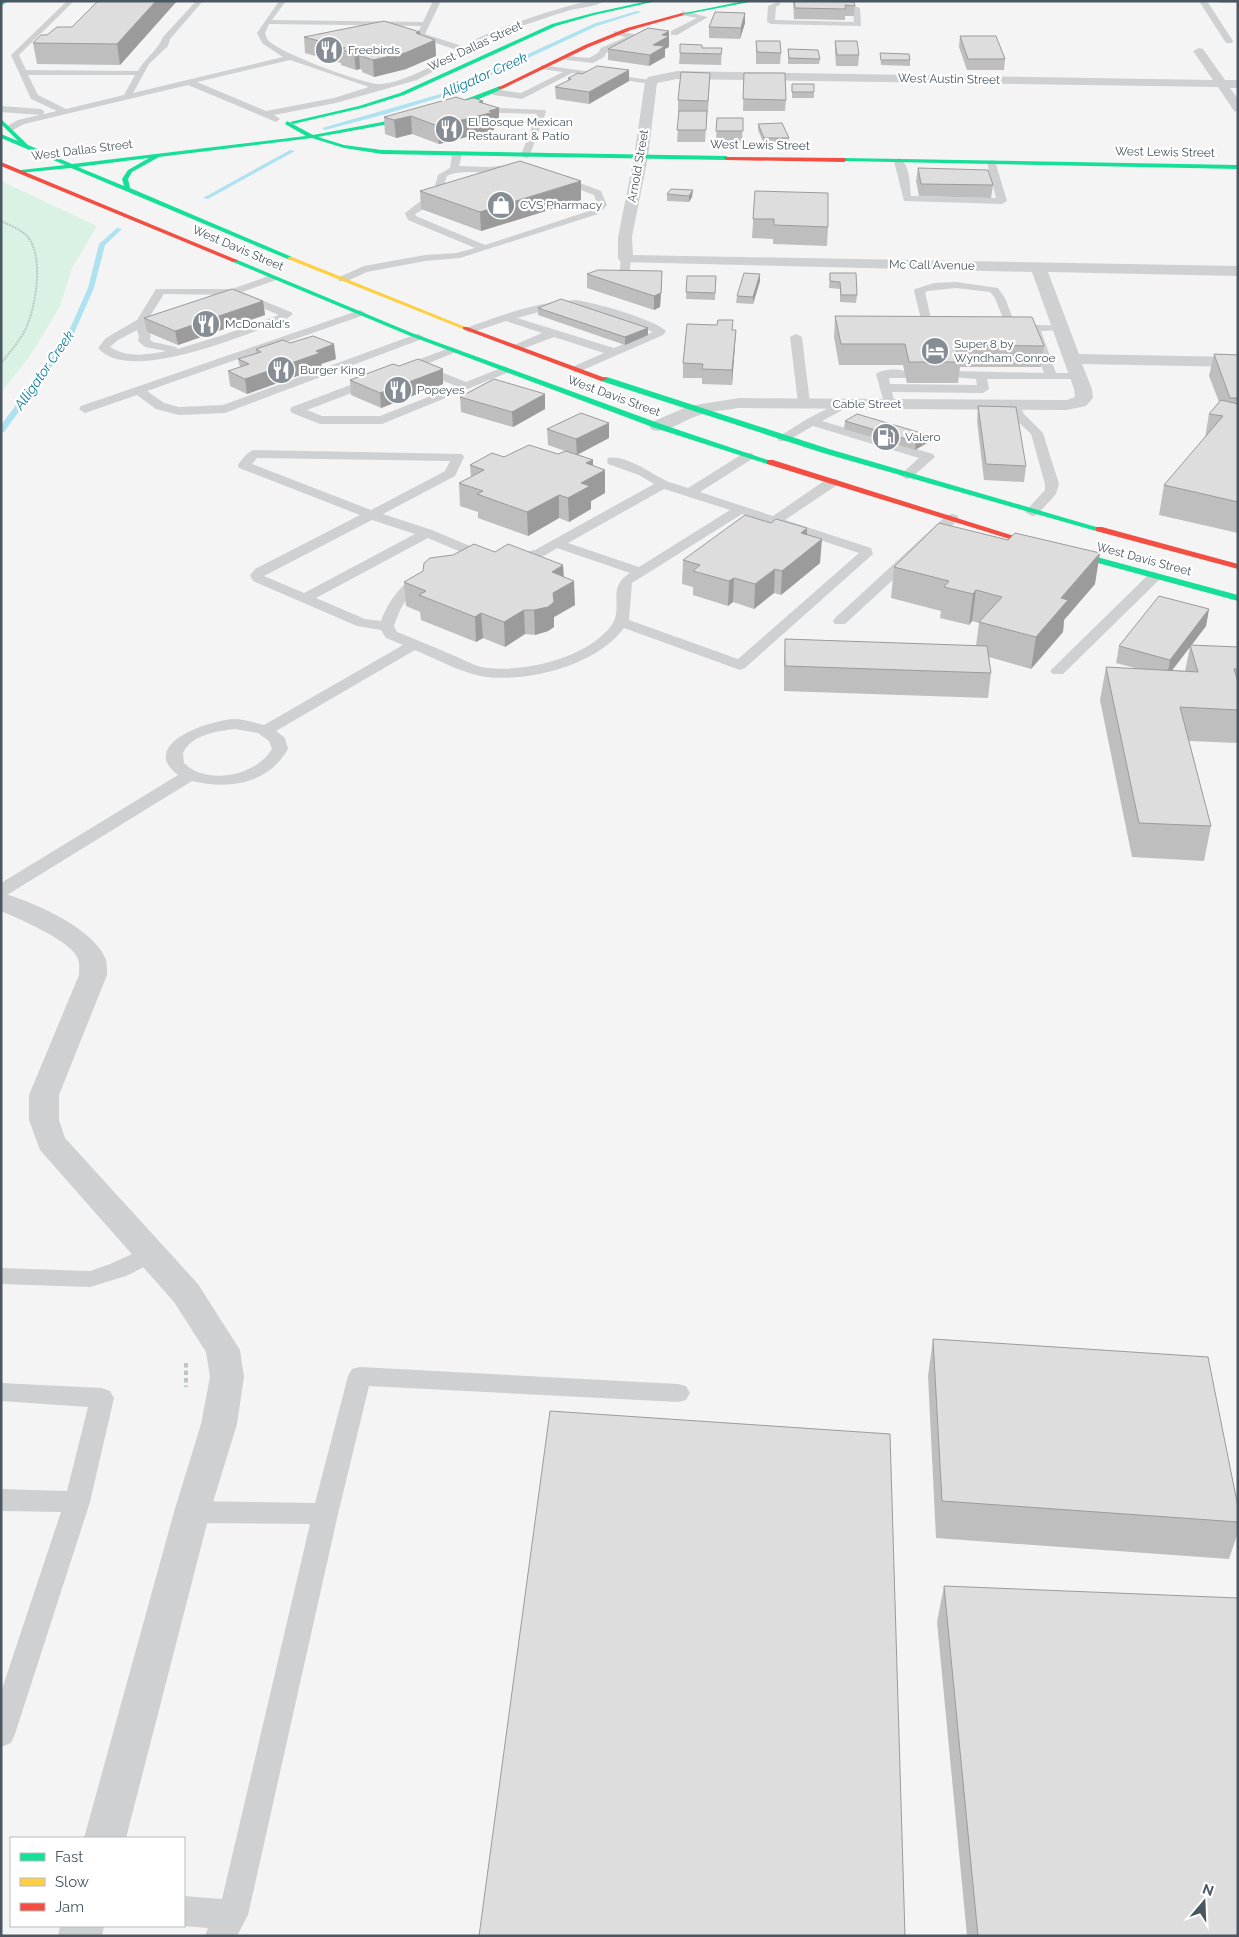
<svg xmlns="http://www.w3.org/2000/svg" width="1239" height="1937" font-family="Raleway,sans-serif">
  <rect width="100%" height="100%" fill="#f4f4f4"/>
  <path fill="#d9f2e3" d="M1,181l96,45 -25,42 -12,38 -30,50 -29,36z"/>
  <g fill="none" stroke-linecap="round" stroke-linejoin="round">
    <path fill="#aee2f0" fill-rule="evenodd" d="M637,11l4,1 -44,14 -149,69 -62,19 -61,16 -3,-2 122,-35 149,-69z
      M290,150l5,1 -87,48 -5,-1z
      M117,228l5,1 -17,16 -11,43 -23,52 -67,92h-3v-7l64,-85 23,-52 11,-44z"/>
    <path stroke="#bcc7c4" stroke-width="2" stroke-dasharray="2 1" stroke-linecap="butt" d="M1,221c10,5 23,9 29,19 13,21 6,66 -4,88 -6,13 -16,24 -25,35"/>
    <path stroke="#bcc7c4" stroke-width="4" stroke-dasharray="4.5 3" stroke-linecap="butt" d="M186,1363v24"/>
    <path fill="#ced0d2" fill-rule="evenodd" d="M67,1h7l-55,54 7,15 112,1c7,-13 20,-21 25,-34l33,-36h7l-33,38 -2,7 -19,18 -16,29 150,-36 -21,-14 -5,-10 22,-32h7l-14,19 151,2 10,-21h8l-16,33 40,13c9,-13 105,-43 124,-46 5,0 10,0 15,0 -8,6 -22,6 -33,9 -17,5 -90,28 -100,39l4,1v4l-7,-1 -51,27 -81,23 -62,12 6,4 -4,3 -88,-37 -164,39 -11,6h-6v-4l11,-6 39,-9 -26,-12 -20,-44zM269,24l152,2 -4,9 1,2 42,14c-21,11 -58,33 -81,33 -16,0 -102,-32 -111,-44 -2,-2 -2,-5 -3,-7zM290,60l79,27 -35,11 -68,13 -69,-29zM28,75h107l-11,20 -58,14 -28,-14z
      M843,1h8v4l9,3 1,18 -90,-2 -4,-2 1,-16 9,-4 4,2 -5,3 -1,13 79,2 -1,-11 -8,-3z
      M1199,1h8l26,40 -1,2h-6z
      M1217,1h21v2h-18z
      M682,11l26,6 -31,18h-6v-4l26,-13 -15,-3z
      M614,31l20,3 4,2 -31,16 -3,5 -11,6 -26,-3 -4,-2 4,-2 22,2 9,-5 3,-5 25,-11 -12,-2z
      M541,65l110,15 4,2 -4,2 -79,-11 -50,26 -29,-4 -4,-3 4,-3 28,4 42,-21 -22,-3z
      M1,106l40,3 4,3 -4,3 -40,-3z
      M475,107l70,3 1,2 -17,45 -3,1 -5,-3 16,-41 -65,-2v-4z
      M457,151l5,3 -3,12 30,1 29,-3 5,3c-16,13 -56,-1 -76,9l-8,24 -24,14 1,2 69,29 107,-35 5,-5 -3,-10 -41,-16v-4h6l42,16 6,14 -9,9 -138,44 -35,3 -58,11 -20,9h-8l-1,-2 1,-2 25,-11 61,-11 31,-2 19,-5 -67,-28 -3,-7 13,-10 14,-7 6,-21 12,-7 2,-14z
      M899,158c11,5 11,28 12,38l85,2 -9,-35 5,-3 3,1 12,40 -5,3 -98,-3 -10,-40z
      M626,256l5,3 -2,18 -5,3 -5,-3 2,-18z
      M272,275l5,3 -1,2 -34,12 49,20 2,2 -8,6c-38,14 -156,65 -187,28l8,-10 31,-18 19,-31h76zM164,294l71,1 1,2 43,18 -56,20 -45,14 -2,-2 -23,-5 -3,-2 1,-4 -6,-12zM137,330l2,6 -1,5 7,6 21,4c-19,4 -39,7 -56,-4l8,-7z
      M956,282l42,6 7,10 10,26 50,2 2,2 -2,2 -24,1 15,42h23l6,4 -2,2h-96l2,10 -6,4 -91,-1 2,8 -2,3h-8l-8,-29c6,-6 29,-6 35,0l-6,4h-16l1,6 87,1 -1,-6 -25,-2 -2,-2 6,-4 89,2 -15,-42 -22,-2 -12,-31 -5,-6 -34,-4 -28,3 -3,1 6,27 7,4 11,1 2,2c-9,7 -20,2 -29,-3l-8,-32 1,-2 19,-6z
      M575,300c18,2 79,19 91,31l-3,4 -87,38 -6,-4 2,-2 32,-14 -50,-16 -32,12h-8l-2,-2 2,-2 28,-12 -36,-12 -36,12 -6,-3 2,-2c35,-13 71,-26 109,-28zM575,306l38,11 40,15 -39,16 -97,-30 33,-9z
      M360,310l6,3 -2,2 -217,76 17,12 15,4 44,-2 191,-70 4,-1 6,3 -2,2 -197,74 -46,2 -23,-6 -19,-14 -52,18 -6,-4 2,-3z
      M796,334l6,3 8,66 -6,4 -6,-4 -8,-66z
      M452,347l6,3 -2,2 -32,13 42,17 35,-14 4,-2 6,4 -2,2 -127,52h-62l-28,-11 -2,-3 2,-3 82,-31 6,4 -2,3 -71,27 15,6h58l76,-30 -42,-17 -14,5 -6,-4 2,-2z
      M844,400l6,4 -2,3 -26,14 111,33 2,3 -24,21 -5,1 -6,-4 19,-17 -106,-32 -26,15h-8l-2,-3 30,-19z
      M1014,401l4,1 6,12 19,19 16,51 -3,10 -19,21 -5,1 -7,-4 20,-22v-6l-14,-50 -16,-15 -7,-14z
      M254,450l208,4 2,3 -9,19 -72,38 49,16 62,26 2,3 -2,3h-10l-56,-24 -112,60 49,21 16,2c6,-18 28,-52 50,-47l2,3c-4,5 -11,8 -16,12 -13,10 -18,22 -23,37l3,6c18,7 35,14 53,22 10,4 21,10 31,13 39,7 105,-8 130,-41 14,-19 -6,-38 19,-53l-73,-25 -13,8 -34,6 -7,-4 2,-3 30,-5 119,-66 -15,-9 -31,-11 -1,-3 1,-3c18,-4 45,17 61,24 6,2 13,4 19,6l56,-35h8l2,3 -2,3 -52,33 73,24 54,-37h10l2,3 -2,3 -52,35 86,28 2,6 -128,114 -5,2 -116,-42c-28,38 -99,56 -144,48 -22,-5 -44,-17 -65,-26l-139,81 9,7 3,11c-20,35 -59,41 -96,32l-185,114 -6,1v-13l177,-108c-41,-31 32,-55 56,-56 9,0 21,4 30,6l139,-80 -17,-7 -5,-8 -24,-4 -104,-45 -3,-6 5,-6 105,-54 -121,-47 -1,-3c4,-6 9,-13 16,-15zM257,458l193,3 -5,10 -11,6 -63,33 -119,-46zM664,489l66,21 -91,57 -71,-24zM742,514l117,39 -121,106 -109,-39 3,-37zM372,520l43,14 -111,59 -40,-17zM235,729l23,4 11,8 3,8c-16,27 -65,37 -88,14l-1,-10c8,-18 34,-22 52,-24z
      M952,514l5,1 2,3 -2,3 -112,103h-10l-2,-3 2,-3 112,-103z
      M1154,573l5,1 2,3 -2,3 -96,94h-10l-3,-3 3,-3 96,-94z
      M150,1246l8,2 3,6 -3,6 -32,16 -36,11 -89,-3v-16l89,3 20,-7z
      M360,1367l318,17 8,2 4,7 -4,7 -8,2 -309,-16 -31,128 -90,401 -11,21h-32l3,-8 -24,-2v-30l38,3 88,-375 -118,-1 -9,-3 -4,-8 4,-8 9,-3 123,2 33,-127 4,-7z
      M1,1383l101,5 8,3 4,7 -24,104 -75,232 -4,9 -10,4v-55l60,-180 -60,-1v-22l66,2 21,-84 -87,-6z"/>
    <path fill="#ced0d2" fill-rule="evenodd" d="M1199,48l4,1 22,31h13v8h-8l8,11v13l-4,-1 -16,-24 -541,-8 -20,4 -9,74 -16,80 1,18 605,11v10l-190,-4 31,82 159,3v10l-156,-3 10,25 1,9 -7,8 -19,4 -328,-2c-13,2 -27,3 -39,7 -16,4 -32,19 -48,15l-3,-4 3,-4 37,-16 50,-8 328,2 8,-3 -1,-8 -42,-117 -411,-10 -3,-3v-22l16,-80 11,-75 3,-5 29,-6 536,9 -20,-29z
      M1,893c29,7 95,36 105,67 1,4 1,10 1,15l-48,120v25l6,18 133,146 42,66 4,27 -7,47 -27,88 -84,326h-42l90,-326 27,-88 9,-47 -4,-25 -32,-50 -134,-152 -11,-30v-25l50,-120c0,-5 1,-11 -1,-16 -6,-18 -59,-40 -77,-48z
      M60,1926h44l-2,10h-44z"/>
    <path fill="#16e098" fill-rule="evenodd" d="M3,1h5l-7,5v-3z
      M648,1h9l-63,14 -38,11 -152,69 -42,13 -69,16 -3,-2 69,-16 41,-13 152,-69 41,-11z
      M744,1h11l-73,14 -2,-1z
      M500,86l2,3c-59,28 -121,36 -184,48l26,8 38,5 344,6 3,2 -3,2 -344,-6 -38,-6 -32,-10 -153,19 -27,15 -4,7 2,9 162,69v2l-2,1 -219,-92 -52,5 2,-3 44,-5 -64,-27v-4l17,7 -17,-17v-5l27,26 44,19 234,-28 -21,-12 2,-3 26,14 117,-22zM149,158l-21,12 -6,9 2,7 -46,-19z
      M844,158l394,7v4l-396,-8z
      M235,259l177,74 249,91 113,38 -7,2 -112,-36 -247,-93 -175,-73 -1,-1z
      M601,377h6l222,72 274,80 -7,2 -273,-78 -222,-72z
      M1013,536h6l219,59v6l-225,-61z"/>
    <path fill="#ffcf43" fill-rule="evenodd" d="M288,257h4l176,71 -5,1 -175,-70z"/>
    <path fill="#f24e42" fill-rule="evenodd" d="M682,13l2,2 -53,15 -42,17 -87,42 -5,-1 88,-43 42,-17z
      M724,157l120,1 3,2 -3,2 -118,-2z
      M1,162l236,98 1,1 -5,1 -232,-96z
      M463,327h4l141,52 -7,2 -138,-52z
      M767,460h6l247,78 -7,2 -246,-76z
      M1096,527h6l136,37v5l-142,-38z"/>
  </g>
  <path fill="#bebebf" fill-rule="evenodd" d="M177,1l-57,64 -83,-1 -4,-21 14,-8 25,-8z
    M793,1h52l10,5 -1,10h-9v4l-51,-1z
    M745,13v10l-5,16 -31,-1v-11z
    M669,31v16l-4,2v8l-16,9 -41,-6v-11z
    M421,35l14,5 1,16 -30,13 -32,8 -12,-5v-2l-2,-1 -4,1 -15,-5v-2l-36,-10 -1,-16z
    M960,36l45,23 -1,11h-37l-8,-23z
    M756,41l25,12 -1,11h-24z
    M835,41l24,14 -1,11h-22l-1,-14z
    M722,48l-1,17 -42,-1 1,-11z
    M788,49l32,10 -1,5h-31z
    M880,53l30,7v6l-29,-1z
    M629,70v11l-40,23 -33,-5 -1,-12 13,-6v-3l14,-4z
    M710,73l-2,40h-1l-2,29h-28l2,-30h-1v-12z
    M744,73l42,27 -1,11h-42z
    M792,84l22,8v6h-22z
    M465,100l18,3 16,5v18l-5,1v3l-55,14 -27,-10 -16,4 -11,-4 -1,-17z
    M717,118h26l-1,25h-26z
    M758,124l31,14 -1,6h-24l-6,-14z
    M918,168l75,17 -2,13 -72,-2 -3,-15z
    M671,189l21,8 -3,5 -22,-1v-7z
    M420,191l161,9 -100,31 -60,-22z
    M755,191l73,36 -1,19 -54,-2v-5l-21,-1z
    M830,273l27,22 -1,8 -16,-1v-13l-11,-1z
    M587,274l75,11 -2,22 -6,3 -67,-22z
    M687,276h29l-1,24 -29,-1z
    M760,281l-7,23 -17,-1 1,-7z
    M263,301l2,14 -87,30 -31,-13 -3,-14z
    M538,308l110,20v7l-23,10 -87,-30z
    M835,316l209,30 -3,21h-81l-2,16h-51l-4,-18h-64l-5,-28z
    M732,330h4l-4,55 -30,-1v-6h-19v-15z
    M290,343l46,16 -15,5 1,3 -75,27 -17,-8 -2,-15 12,-4 -2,-8 18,-6v-4z
    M1214,354l24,1v178l-79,-18 5,-30 41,-47 4,-24 10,-12 -10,-26z
    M399,366l44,3v15l-62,24 -30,-13 -1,-15z
    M460,397l85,12 -32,18 -52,-15z
    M978,406l48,60 -2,16 -40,-2 -7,-59z
    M845,421l83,14 -1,8 -12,7 -71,-21z
    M547,429l62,9 -32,16 16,6v6l12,4v23l-14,8v8l-22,13 -10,-4 -31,18 -50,-18v-6l-18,-6 -1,-23 12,-6 -1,-12 88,-11 7,-3 -17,-6z
    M771,523l36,5v7l13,28 -39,32 -7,-2 -20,16 -21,-7 -5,4 -35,-11v-8l-11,-3 1,-24z
    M495,552l68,13 1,12 11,28 -21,12v10l-6,4 -13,4 -10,-1 -20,13 -22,-9 -7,4 -55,-22 -1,-8 -14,-6 -2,-24z
    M894,567l201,17 -31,36 -1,12 -32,37 -42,-12 2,16 -3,25 -204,-7v-27l1,-25 191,7 3,-23 -7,-2 -3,4 -29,-7 1,-7 -50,-13z
    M1209,609l-3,17 -15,19 47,2v96l-49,-2 22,85 -7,35 -72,-4 -32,-157 6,-33 33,2 -23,-6 3,-17zM1190,647l-5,24 -13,-1z
    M933,1339l305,168v25l-9,27 -293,-21 -8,-162z
    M944,1586l294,350h-271l-30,-314z"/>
  <path fill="#9b9b9b" d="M156,1h21l-57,64 -3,-21z
    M745,13v10l-5,16 1,-11z
    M669,31v16l-4,2v8l-16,9 1,-11 3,-10 9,-10z
    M420,32l1,14 14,-6 1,16 -30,13 -32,8 -1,-17 43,-27z
    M359,53l1,16 -4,1 -2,-16z
    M629,70v11l-40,23v-12z
    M483,101v14l6,-4 10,-3v18l-5,1v3l-55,14 -1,-18 41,-24z
    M411,116l1,18 -16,4 -2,-18z
    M581,181v19l-100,31 -1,-19z
    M693,190l-1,7 -3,5v-6z
    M662,271l-2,36 -6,3v-14z
    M760,274v7l-7,23v-7z
    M263,301l2,14 -87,30 -3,-14z
    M648,328v7l-23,10v-8z
    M736,330l-1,15 -3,40v-15z
    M334,344l2,15 -15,5 1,3 -75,27 -2,-15 71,-28z
    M443,369v15l-62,24 -1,-15z
    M545,394v15l-32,18 -1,-15z
    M609,423v15l-32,17 -1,-16z
    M928,435l-1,8 -12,7 1,-8z
    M593,460v16l12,-6v23l-14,8v8l-22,13 -1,-24 13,-15 5,-20z
    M559,495v23l-31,18 -1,-24z
    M807,528l-1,24 16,-13 -2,24 -39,32 1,-24 19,-38z
    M1100,553l-5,31 -31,36 -1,12 -32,37 5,-32 25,-39z
    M563,565l1,22 10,-6 1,24 -21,12v10l-6,4 -13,4 -1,-25 18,-38z
    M775,569l-1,24 -20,16 1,-25z
    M734,578l-1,24 -5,4 1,-25z
    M976,590l-4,31 -3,4 4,-31z
    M1209,609l-3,17 -15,20 -1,-1v2l-23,30 3,-17z
    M524,610l1,24 -20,13 -1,-25z
    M481,613l2,25 -7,4 -1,-25z"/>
  <path fill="#ddddde" stroke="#9b9b9b" d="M98,1h58l-39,43 -84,-1 8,-8h6l10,-8h15z
    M794,1l60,1 1,4 -10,-1 1,4 -51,-1z
    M715,12l30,1 -4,15 -32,-1z
    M384,21l36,11 -4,1 19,7 -30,13 -32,7 -12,-4 4,-1 -6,-2 -5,1 -14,-5 5,-1 -41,-11z
    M648,28l21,3 -7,4 7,1 -16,9 12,1 -15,9 -42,-6z
    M960,36h36l9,23h-37z
    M756,41h24l1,12 -24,-1z
    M835,41h22l2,14h-22z
    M680,44l22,1v3h20l-1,6 -41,-1z
    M788,49l30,1 2,9 -31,-1z
    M880,53l29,1 1,6h-29z
    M597,66l32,4 -40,22 -34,-5 16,-8 -3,-1 10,-5 4,1z
    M681,72l29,1 -2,28 -30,-1z
    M744,73h41l1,27 -43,-1z
    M792,84h22v8h-22z
    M456,97l9,3 9,-2 9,3 -4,1 20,6 -10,3 5,1 -56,14 -27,-10 -17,4 -10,-3z
    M679,111h28l-1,19h-29z
    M717,118h26v13h-27z
    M782,123l7,15h-25l-6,-14z
    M520,161l61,20 -101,31 -60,-21z
    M918,168l70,2 5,15 -72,-1z
    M671,189l22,1 -4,6 -22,-2z
    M755,191l73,2v34l-54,-2v-6h-21z
    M598,270l64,1 -1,22 -7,3 -67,-22z
    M744,273l16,1 -7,23 -16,-1z
    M830,273h26l1,22h-16l-1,-13 -10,-1z
    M687,276h29l-1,17 -29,-1z
    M232,289l31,12 -88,30 -31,-13z
    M561,299l87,29 -23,9 -87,-29z
    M835,316l197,1 12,29 -89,-1 5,17h-51l-4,-18h-64z
    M718,320h15l-1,10h4l-4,40 -30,-1 1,-5 -20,-1 4,-39 30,1z
    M313,336l21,8 -18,7 4,2 -75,26 -17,-8 21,-7 -11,-5 23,-7 -5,-3 27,-9 7,3z
    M1214,354l24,1v43h-8z
    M418,359l25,10 -63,24 -30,-13 43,-16 6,2z
    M494,379l51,15 -33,18 -52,-15z
    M1221,400l17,4v98l-74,-17 59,-69 -14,-2z
    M978,406l38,1 10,59 -40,-2z
    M581,413l28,10 -33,16 -29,-10z
    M857,414l71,21 -12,7 -71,-21z
    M529,445l29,9 8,-3 27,9 -7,3 19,7 -24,13 9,3 -22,12 -9,-3 -32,17 -50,-18 6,-3 -24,-8 25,-13 -14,-5 22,-12 12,4z
    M745,515l26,8 5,-4 31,9 -6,5 21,6 -40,32 -7,-2 -20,15 -21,-6 -5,3 -36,-10 7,-6 -17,-5z
    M939,523l69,17 7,-7 85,20 -39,45 7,2 -32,37 -57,-15 23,-25 -26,-7 -3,4 -29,-7 5,-6 -55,-14z
    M474,544l21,8 13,-8 55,21 -11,7 22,9 -21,12 1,9 -6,5 -14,3h-10l-20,12 -23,-9 -6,4 -56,-22 7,-4 -22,-9 19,-11 1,-8 6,-5 23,-3z
    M1159,596l50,13 -39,51 -51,-14z
    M785,639l202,7 4,27 -206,-7z
    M1190,645l48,2v22h-4l4,13v28l-58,-3 31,119 -72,-3 -33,-156 92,5z
    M933,1339l275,18 30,150v15l-296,-21z
    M550,1411l340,23 15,502h-426z
    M944,1586l294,12v338h-260z"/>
  <defs>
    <symbol id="restaurant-disc" viewBox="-11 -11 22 22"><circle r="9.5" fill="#868d94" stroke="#fff"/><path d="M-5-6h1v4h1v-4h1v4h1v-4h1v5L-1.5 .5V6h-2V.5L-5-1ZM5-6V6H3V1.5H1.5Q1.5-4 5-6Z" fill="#fff"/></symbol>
    <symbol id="shop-disc" viewBox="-11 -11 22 22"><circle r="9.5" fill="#868d94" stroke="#fff"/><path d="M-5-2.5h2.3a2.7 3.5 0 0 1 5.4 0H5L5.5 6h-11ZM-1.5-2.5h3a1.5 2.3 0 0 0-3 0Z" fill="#fff"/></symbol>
    <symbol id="hotel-disc" viewBox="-11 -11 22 22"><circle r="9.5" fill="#868d94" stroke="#fff"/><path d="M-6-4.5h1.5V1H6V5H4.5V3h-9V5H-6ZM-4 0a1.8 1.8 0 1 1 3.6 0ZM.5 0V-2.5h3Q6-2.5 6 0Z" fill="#fff"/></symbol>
    <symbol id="fuel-disc" viewBox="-11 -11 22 22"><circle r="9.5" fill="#868d94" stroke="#fff"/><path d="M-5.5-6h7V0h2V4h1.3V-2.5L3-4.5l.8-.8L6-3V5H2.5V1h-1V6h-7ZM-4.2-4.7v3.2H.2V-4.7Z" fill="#fff"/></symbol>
  </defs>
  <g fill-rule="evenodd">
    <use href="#restaurant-disc" x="313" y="34" width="32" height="32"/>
    <use href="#restaurant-disc" x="433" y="113" width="32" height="32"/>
    <use href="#shop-disc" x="485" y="189" width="32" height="32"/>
    <use href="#restaurant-disc" x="190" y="308" width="32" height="32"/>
    <use href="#hotel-disc" x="919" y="335" width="32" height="32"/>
    <use href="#restaurant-disc" x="265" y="354" width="32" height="32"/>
    <use href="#restaurant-disc" x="382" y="374" width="32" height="32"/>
    <use href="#fuel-disc" x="870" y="421" width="32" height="32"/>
  </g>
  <g text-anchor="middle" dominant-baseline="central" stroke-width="4.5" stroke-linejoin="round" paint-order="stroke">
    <g font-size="12" fill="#4a5661" stroke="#fff">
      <text transform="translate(475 46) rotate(-25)">West Dallas Street</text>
      <text transform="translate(949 79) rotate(1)">West Austin Street</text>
      <text transform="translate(760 145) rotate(1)">West Lewis Street</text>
      <text transform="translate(82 150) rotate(-7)">West Dallas Street</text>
      <text transform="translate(1165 152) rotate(1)">West Lewis Street</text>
      <text transform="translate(638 166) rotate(-80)">Arnold Street</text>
      <text transform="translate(238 248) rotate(23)">West Davis Street</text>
      <text transform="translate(932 265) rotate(1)">Mc Call Avenue</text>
      <text transform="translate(614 396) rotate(20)">West Davis Street</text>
      <text x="867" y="404">Cable Street</text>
      <text transform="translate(1144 559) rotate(15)">West Davis Street</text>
    </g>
    <g font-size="12" fill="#4a5661" stroke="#fff" text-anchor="start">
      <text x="348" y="50">Freebirds</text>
      <text x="468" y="122">El Bosque Mexican<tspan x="468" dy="14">Restaurant &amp; Patio</tspan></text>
      <text x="520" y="205">CVS Pharmacy</text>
      <text x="225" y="324">McDonald's</text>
      <text x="954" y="344">Super 8 by<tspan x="954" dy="14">Wyndham Conroe</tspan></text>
      <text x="300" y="370">Burger King</text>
      <text x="417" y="390">Popeyes</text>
      <text x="905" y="437">Valero</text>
    </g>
    <g font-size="14" font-style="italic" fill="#0c7c9b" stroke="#fff">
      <text transform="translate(484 75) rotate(-24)">Alligator Creek</text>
      <text transform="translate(44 370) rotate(-55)">Alligator Creek</text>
    </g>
  </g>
  <rect width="1239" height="1937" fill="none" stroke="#4a5661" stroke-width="5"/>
  <rect x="10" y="1837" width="175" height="90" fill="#ffffff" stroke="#b7bbc0"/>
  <rect x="20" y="1853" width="25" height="8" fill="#16e098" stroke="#b7bbc0"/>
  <text x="55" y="1862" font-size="15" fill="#4a5661">Fast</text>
  <rect x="20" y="1878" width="25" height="8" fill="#ffcf43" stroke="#b7bbc0"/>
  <text x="55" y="1887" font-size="15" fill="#4a5661">Slow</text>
  <rect x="20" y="1903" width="25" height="8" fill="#f24e42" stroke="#b7bbc0"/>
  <text x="55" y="1912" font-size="15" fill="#4a5661">Jam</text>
  <g transform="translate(1204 1902) rotate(19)" stroke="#ffffff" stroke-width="4" paint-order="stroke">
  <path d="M0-4L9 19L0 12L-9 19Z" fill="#4a5661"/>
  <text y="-8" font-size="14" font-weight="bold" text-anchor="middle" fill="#4a5661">N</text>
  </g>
</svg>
